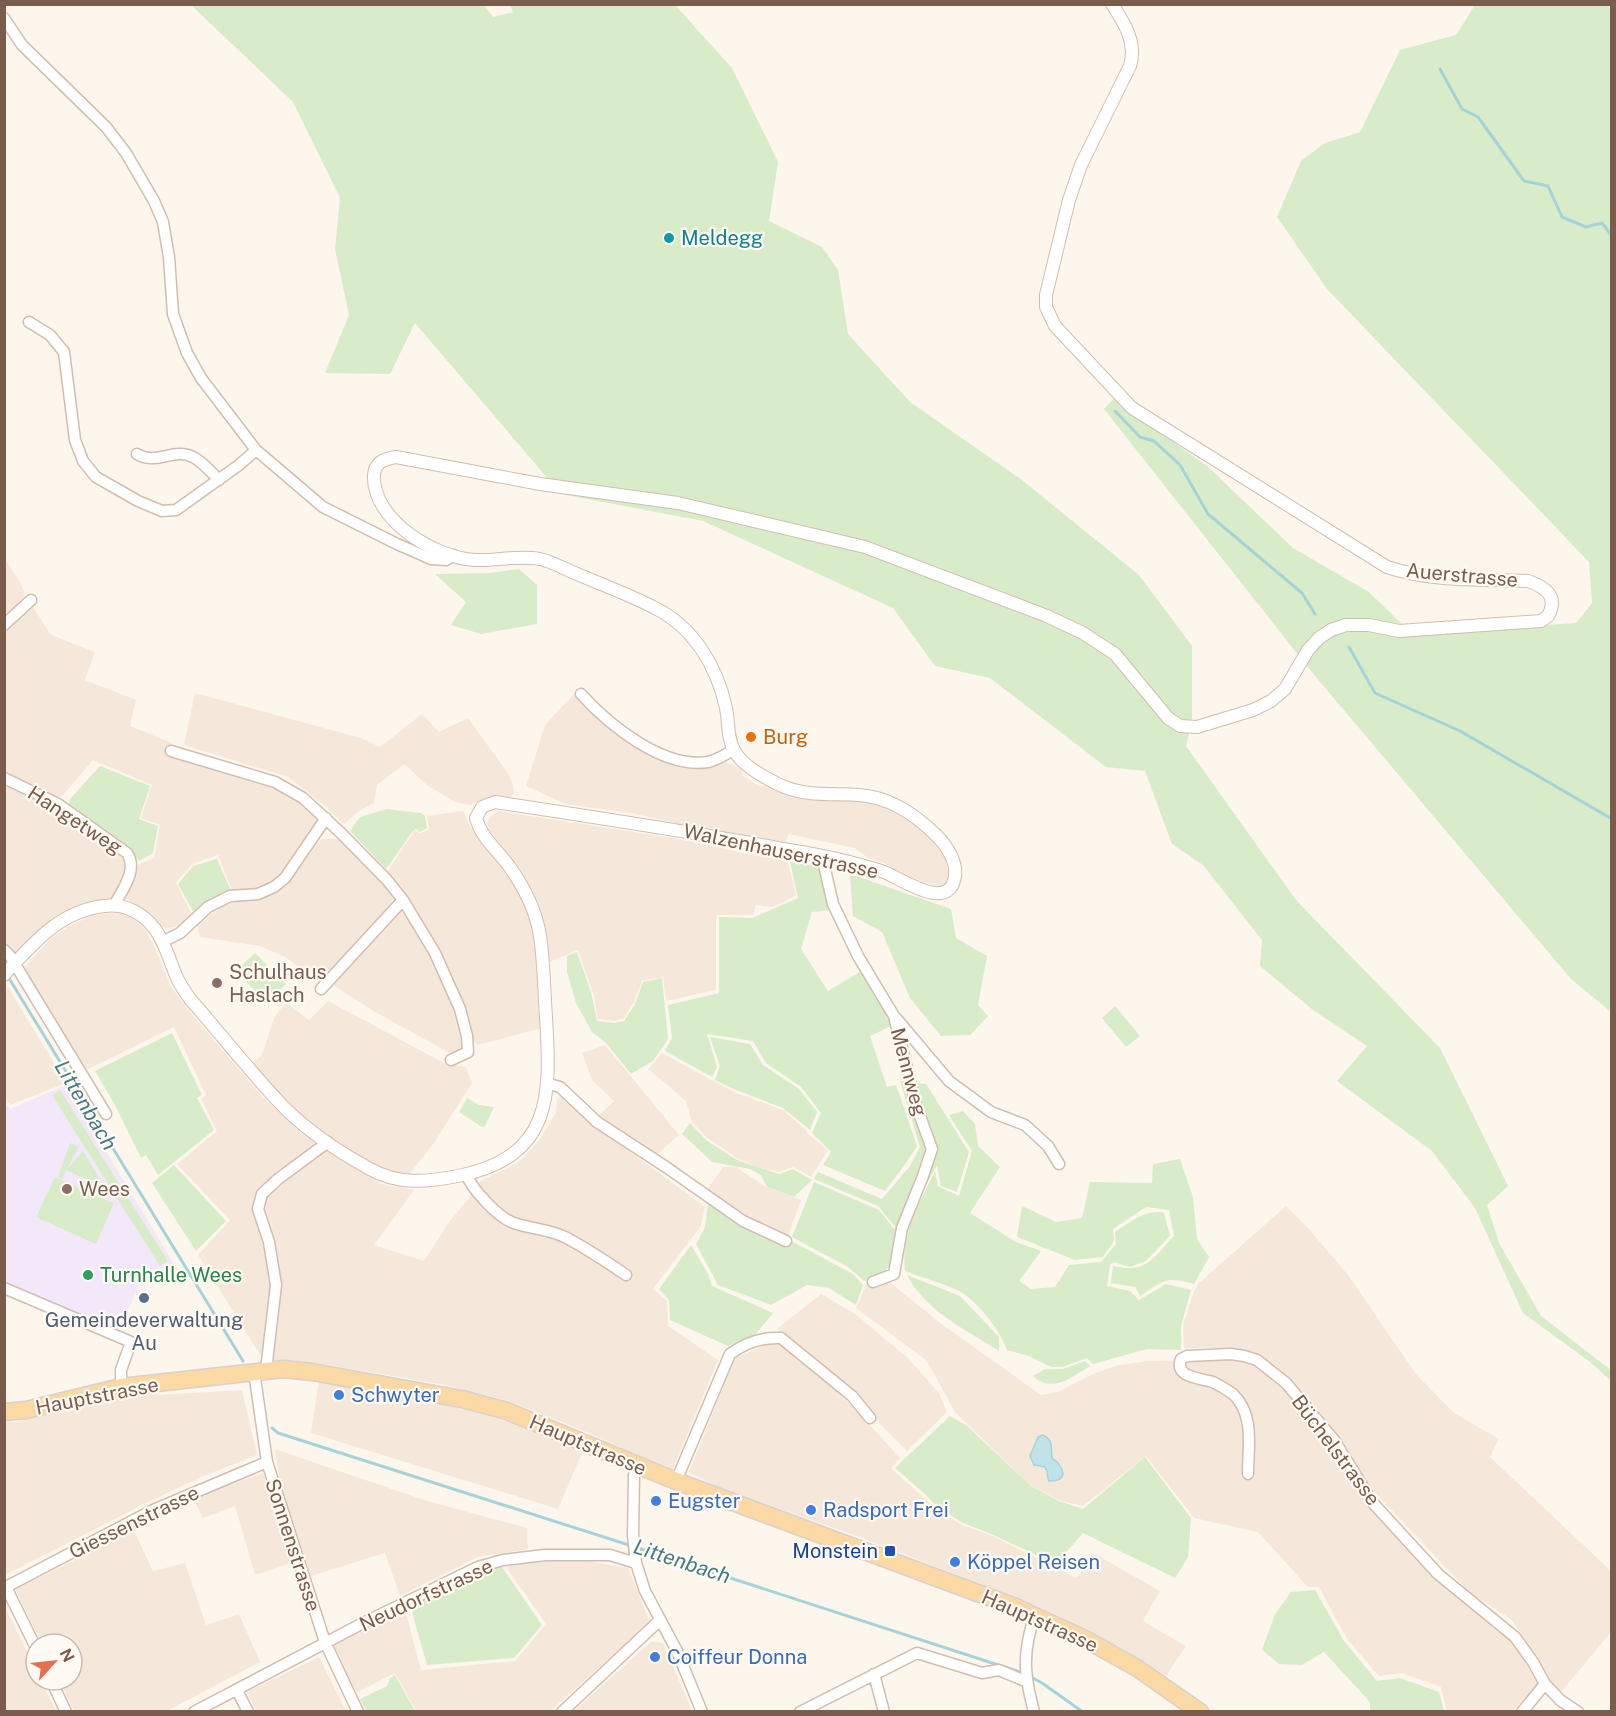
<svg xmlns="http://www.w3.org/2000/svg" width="1616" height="1716" font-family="'Public Sans',sans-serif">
  <rect width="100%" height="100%" fill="#fdf6ec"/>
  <path fill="#f5e8da" d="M4,557l18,29 3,8 -4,8 -16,15z
    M31,604l18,28 5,4 41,16 -10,28 51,20 -6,26 42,17 -4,12 116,37 23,15 9,10v10l-32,43 -12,12 -15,6 -25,3 -14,-36 -26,9 -16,19 16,32 -10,11 -16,2 -6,-2 -8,-12 -23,-13 -3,-4 13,-33 15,-6 6,-33 -19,-7 11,-33 -59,-25 -31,36 -9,2 -48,-23 -1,-145z
    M195,693l166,45 19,9 42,-33 17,18 29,-14 39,54 6,12 1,8 -4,6 -30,2 -9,5 -16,-3 -27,-16 -24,-22 -27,21 -3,18 -17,9 -13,12 -21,-20 -35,-27 -104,-32z
    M573,695l102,69 38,1 13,-3 15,7 2,7 16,10 6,-1 42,15 66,1 22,7 39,31 12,18 3,22 -3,5 -7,2 -28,-7 -25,-15 -19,-7 -12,-9 -67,-14 -3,11 -49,-8 -105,-24 -66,-9 -39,-18 19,-61z
    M4,783l57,28 61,43 7,13 -17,31 -33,13 -64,53 -10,-14z
    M463,811l7,16 43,53 21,48 5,32 3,68 -64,17 -4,-4 -10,-35 -29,-64 -16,-27 -32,-43 28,-42 5,4 9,-5 -2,-13z
    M498,811l175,27 115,24 8,34 -24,11 -16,-2 -3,10h-37v75l-50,11 -3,-24 -21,4 -8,21 -10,16 -10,3 -16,-2 -5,-26 -15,-43 -29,12 -7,-46 -12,-28 -41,-58 -2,-7 4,-7z
    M321,839h18l50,48 3,7v7l-6,8 -62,71 -6,1 -33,-24 -25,-11 -60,-9 -3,-11 24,-19 67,-25z
    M397,911h6l5,4 20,30 17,37 18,60 1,4 -4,4 -10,3 -75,-41 -42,-27z
    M114,913l16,3 14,12 11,20 16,39 18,24 70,82 42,40 80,51 33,6 -40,55 50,16 26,-40 29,-35 1,-5 30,-14 11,-7 20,-22 15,-25 1,-13 6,-5 38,35 104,77 -4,19 -48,63 14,12 1,25 50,34 -46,111 -88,-40 -78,-31 -66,-16 -113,-19 -53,-5 -13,-4 -63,-101 32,-35 -53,-56 40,-33 -16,-32 5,-4 -32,-68 -90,44 -60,-103 27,-30 17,-11 24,-12z
    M8,987l58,96 -56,22 -6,-9v-105z
    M328,1001l118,63 20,3 6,16 -38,60 -27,34 -38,-13 -64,-43 -46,-48 -6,-10 9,-8 12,-37 12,-16 23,18z
    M605,1045l74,90 -24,21 -57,-40 16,-15 -22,-21 -10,-27z
    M662,1053l72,39 49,18 23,20 2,4 20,16 -17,27 -18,-10 -14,5 -21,-5 -21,-9 -31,-21 -14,-15 -6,-21 -38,-32z
    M723,1167h13l30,20 35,13 -14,39 -34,-16 -47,-32z
    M1286,1206l23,23 39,46 68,99 38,39 45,26 -9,18 121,114v61l-51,61 -8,-8 -13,-24 -28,-42 -42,-27 -98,-104 -30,-49 -64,-72 -25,-15 -22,-4h-46l-1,-23 11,-34 5,-8z
    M886,1279l54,44 101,72 17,-3 35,-18 26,-9 29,-4 89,-1 17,5 27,21 49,56 15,28 26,35 140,134 18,23 12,21 -29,28 -65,1 -6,-25 -39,-14 -23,3 -32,-37 -28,-52h-11l-50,-55 -64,-14 -48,-62 -63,50 -22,-5 -31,-16 -75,-73 -28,-51 -71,-53 10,-23z
    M821,1294l34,20 53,44 31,35 8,19 -40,39 -34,-34 -20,-24 -76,-64z
    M779,1343l50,41 29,28 42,46 -9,10 44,40 27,17 29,10 85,43 19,-24 65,37 -17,30 43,25 -20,30 -43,-27 -83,-42 -186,-72 -135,-47 -30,-16 46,-114 33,-14z
    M319,1380l133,26 57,16 73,31 -24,56 -247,-76z
    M242,1390l15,65 -56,22 -55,26 -141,72v-154l10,1 95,-23 39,-7 9,3z
    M275,1449l149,51 103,28 1,21 -50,8 -78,39 -15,-43 -74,23 -31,-93z
    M263,1473l28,90 -36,12 -20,-69 -32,12 -9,-18 18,-9z
    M134,1531l19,40 32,-8 21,62 33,-11 21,48 -93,49h-93l-15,-31h13v-36h-30l-27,-55z
    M536,1560h45l47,8 22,54 -100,89h-134l-21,-38 -39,20 -22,-48 69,-35 3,3 15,57 94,-9 31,-37 -40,-57z
    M4,1605l32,65v10h5l15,31h-51z
    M652,1641l11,2 29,68h-118z
    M319,1657l27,54h-90l-9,-19z"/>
  <path fill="#f3e8fa" d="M66,1085l111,184 -6,14 -26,-10 -27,58 -113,-50 -1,-179 6,7z"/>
  <path fill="#d8ecc9" d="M437,4l2,2 44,-2 10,13 20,-5 -3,-7h165l57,63 46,94 -9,59 53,26 16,23 10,64 62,68 112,78 117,95 53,71v76l-6,24 110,154 144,148 68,138 -21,19 12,38 42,73 70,54v11l-21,-19 -67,-49 -48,-105 -43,-57 -95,-70 30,-35 -54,-36 -53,-44 2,-26 -59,-75 -31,-21 -27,-73 -39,-4 -116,-89 -55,-12 -42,-58 -190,-87 -142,-27 -146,-171 -25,51 -65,-1 24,-58 -14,-66 5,-51 -47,-96 -102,-97z
    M1475,5h136v1007l-40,-33 -261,-309 -206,-261 9,-10 94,67 86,82 76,44 43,42 164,-11 16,-20 -3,-41 -262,-273 -50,-72 24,-56 24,-18 35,-11 40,-82 56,-15z
    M519,569l18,16v39l-56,10 -30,-9 15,-23 -31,-28 54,-1z
    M100,766l50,20 -11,33 19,7 -5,27 -14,8c-15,-23 -43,-37 -65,-51l-5,-6 1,-5z
    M386,809l35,4 4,3 2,12 -7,4 -4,-3 -3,2 -27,38 -36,-38 10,-14z
    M217,859l14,32 -19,7 -18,15 -16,-29 15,-18z
    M790,862l29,4 12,44 -19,2 -11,37 27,42 32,-19 27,42 4,12 -21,10 17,51 9,-2 21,61 -11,17 -21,28 -62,-26 8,-13 -19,-19 9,-20 -20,-26 -35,-24 -13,-22 -46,-7 10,33 -5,10 -47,-26 7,-13 -4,-33 51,-12v-76l33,1 46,-20z
    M850,874l101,35 5,29 31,18 -9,49 10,11 -18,19 -29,1 -31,-38 -28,-66 -29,-16z
    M577,952l14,40 6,29 17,2 10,-2 11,-17 8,-22 19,-4 6,61 -15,22 -22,13 -25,-31 -14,-11 -16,-29 -9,-31v-16z
    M255,953l31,31 -19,19 -31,-32z
    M1115,1006l25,30 -14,11 -24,-29z
    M172,1033l30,62 -5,3 17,32 -56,45 -12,-20 -5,3 -26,-53 -20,-34z
    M710,1037l40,7 13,21 36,24 18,23 -7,18 -27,-22 -47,-18 -21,-10 5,-14z
    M900,1081l26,3 43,68 -12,40 -16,-6 -4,-20 -40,63 -19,-23 -64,-27 4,-7 64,27 28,-33 10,-19z
    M60,1090l108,171 -8,5 -108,-171z
    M467,1098l12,7 15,2 -9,19 -3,1 -23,-15z
    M963,1111l12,13 3,22 22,21 -30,46 46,29 25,9 -22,30 12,8 24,-2 14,-22 32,-3 15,-18 -1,-12c14,-9 32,-24 49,-19l6,23 -24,25 -16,6 -16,-5 -4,3 -3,21 23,5 9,9 27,-16 25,6 -10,36v24l-34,-1 -54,15 -6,-6 -24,9h-12l-22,-11 -22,-6c-7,-19 -29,-49 -48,-59 -16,-8 -36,-13 -54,-20 -4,-38 14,-67 30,-100l3,15 21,10 13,-45 -23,-36z
    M690,1123l16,17 31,20 42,14 14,-5 19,11 -18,17 -27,-10 -6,-12 -11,-6 -38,-7 -30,-28z
    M70,1143l9,4 -13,23 17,-19 16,27 -4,5 -29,-13 -4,9 -4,-2z
    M1180,1159l13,38 4,42 12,18 -15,27c-29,-8 -29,-4 -54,12l-5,-9 -24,-4 2,-17c34,8 40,-8 61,-30l-5,-26 -23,-3 -33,22 1,12 -11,16 -28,3 -58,-23 5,-31 34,16 26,-4 8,-36 62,1 1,-19z
    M174,1165l52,56 -30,30 -44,-68z
    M55,1177l59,26 -18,41 -60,-27z
    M814,1182l65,28 17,21 -7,36 -10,10 -15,4 -16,-14 -56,-30z
    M708,1204c20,13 62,46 85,38l60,32 10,11 -7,20 -27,-17 -22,-3 -36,20 -53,-20 -22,-41 9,-17z
    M691,1245l17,29 4,12 61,27 -18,22 -27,11 -58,-26 -1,-20 -10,-11z
    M907,1275l53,21 39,41v14c-31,-20 -75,-41 -92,-76z
    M1085,1361l5,5c-18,11 -38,28 -57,10l12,-7h18z
    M950,1416l17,10 64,60 30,16 22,7 62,-52 46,61 -3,39 -13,21 -92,-45 -27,31 -65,-30 -28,-11 -26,-16 -11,-12 -31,-27z
    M502,1567l40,58 -28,33 -87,7 -15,-53 2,-7 66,-34z
    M1315,1590l29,51 33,40 23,-3 39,14 5,19h-74v-9l-46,-50 -22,13 -23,-1 -17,-14 13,-36 16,-22z
    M395,1675l20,36h-49l-6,-12 27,-13 3,-8z"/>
  <path fill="#bfe3e8" stroke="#a5d3da" stroke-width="1.5" d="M1042,1435c12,4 9,13 10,23 13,9 17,24 -3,23 -3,-5 0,-9 -4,-14l-11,-2 -4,-9 8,-19z"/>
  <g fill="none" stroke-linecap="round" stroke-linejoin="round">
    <path stroke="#a5d3da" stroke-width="3" d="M1440,69l22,40 16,8 46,64 24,5 14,31 24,10 16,-4 10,13
      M1115,411l25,26 14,4 26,24 28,49 94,79 13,21
      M1349,647l26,46 85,38 152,88
      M7,975l236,386
      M272,1428l6,5 354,113
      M638,1548l385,125
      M1029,1676l13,7 41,29"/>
    <defs>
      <path id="minor" d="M4,18l18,27 84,82 20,26 28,48 9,21 6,35 4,57 14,39 14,25 55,72 67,57 74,37 34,15 15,1 8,-5
        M29,322l21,13 14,17 11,88 8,21 13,16 42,24 24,10 14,-1 63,-45 17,-15
        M137,454c19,12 37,-7 56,3 10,5 18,15 26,23
        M4,625l27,-25
        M581,694c28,31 82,75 127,68 9,-2 17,-7 25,-12
        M171,751l104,31 28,16 39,36 45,46 16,20 32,53 25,56 7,27 1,16 -17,8
        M4,778l54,26 69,49c11,16 -4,36 -12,51
        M825,857l-1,8 9,39 25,52 36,60 22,89 16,44 -9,27 -21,52 -8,46 -21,8
        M162,942l18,-9 28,-26 22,-11 28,-2 16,-7 11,-9 41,-60
        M4,950l6,6 96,158
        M321,989l82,-89
        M896,1018l53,63 42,31 34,13 23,21 11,18
        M549,1084l11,3 37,35 69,45 77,54 43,20
        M466,1174c6,15 32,44 48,49 17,6 36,6 53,15 20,11 40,24 59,37
        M4,1288l127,54 -10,28v17
        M266,1370l10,-85 -7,-43 -11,-33 4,-15 16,-15 50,-37
        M254,1371l13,91 58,180 33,70
        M637,1466l-3,9 -1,60 3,28 9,28 32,60 25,61
        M1248,1474c0,-27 7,-59 -15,-80 -6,-4 -14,-9 -20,-12 -13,-4 -39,-4 -32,-23l6,-3 44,-2 13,2 13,4 29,23 48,57 39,63 65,71 77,63 18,25 12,22 15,16 18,12
        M676,1481l54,-127c15,-11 32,-17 51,-16l71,58 18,22
        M6,1587l30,61
        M4,1588l149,-78 114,-48
        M874,1674l10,38
        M51,1680l15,32
        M237,1690l11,22
        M194,1712l171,-90 113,-55 25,-7 42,-5h65l26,8
        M562,1712l98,-92
        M800,1712l117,-59 65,20 17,-3 26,11
        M1034,1712c-10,-38 -12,-59 1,-97
        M1522,1712l23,-28"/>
      <path id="tertiary" d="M4,975c29,-32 56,-64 100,-69 20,-3 39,7 51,23 11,15 15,34 23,51 3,6 8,13 12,19 30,34 58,70 89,103 24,26 60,50 91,67 28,16 57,13 88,7 94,-19 93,-79 88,-159 -2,-27 -2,-55 -6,-81 -4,-26 -16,-49 -31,-70 -12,-16 -28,-29 -33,-48l6,-11 13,-5c86,13 171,26 256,41 34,7 69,11 102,20 11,3 21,5 31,9 16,6 66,42 71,4 2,-14 -8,-30 -18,-40 -21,-21 -47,-39 -78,-41 -27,-2 -51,2 -77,-9 -15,-7 -38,-19 -47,-34 -8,-13 -6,-29 -9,-44 -9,-42 -33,-82 -73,-101 -23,-12 -48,-21 -71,-31 -14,-5 -28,-14 -42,-17 -22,-4 -44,2 -65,1 -40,-2 -103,-40 -101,-85 1,-13 10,-16 22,-18l144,27 138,19 187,44 182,69 36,17 32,21 53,64 12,8 17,1 56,-17 18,-9 14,-12 23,-39 11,-12 12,-8 15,-5h23l30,6 142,-10 7,-5c11,-20 -3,-29 -20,-35 -47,-2 -96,1 -141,-14l-255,-159 -77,-82 -9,-19v-12l23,-95 12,-35 49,-99c7,-23 -5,-42 -18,-62"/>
      <path id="primary" d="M4,1412l22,-2 95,-23 162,-18 29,3 150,27 45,12 169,70 342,127 67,31 52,29 63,44"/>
    </defs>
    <use href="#minor" stroke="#d1beb0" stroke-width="13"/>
    <use href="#tertiary" stroke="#d1beb0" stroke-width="14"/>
    <use href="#primary" stroke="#dad1cd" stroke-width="19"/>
    <use href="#minor" stroke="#fff" stroke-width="10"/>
    <use href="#tertiary" stroke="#fff" stroke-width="12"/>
    <use href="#primary" stroke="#fbd9a5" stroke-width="16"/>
  </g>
  <circle fill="#0f9aa8" stroke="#fffaf3" stroke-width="2" cx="669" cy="238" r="6"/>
  <circle fill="#e8710a" stroke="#fffaf3" stroke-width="2" cx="751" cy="737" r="6"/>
  <g fill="#8d6e63" stroke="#fffaf3" stroke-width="2">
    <circle cx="217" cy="983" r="6"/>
    <circle cx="67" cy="1189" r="6"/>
  </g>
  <circle fill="#2e9e5b" stroke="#fffaf3" stroke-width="2" cx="88" cy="1275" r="6"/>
  <circle fill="#5c6f8a" stroke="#fffaf3" stroke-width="2" cx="144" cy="1298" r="6"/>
  <g fill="#3f7fe0" stroke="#fffaf3" stroke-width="2">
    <circle cx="339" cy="1395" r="6"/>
    <circle cx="656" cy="1501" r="6"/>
    <circle cx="811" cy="1510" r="6"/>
    <circle cx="955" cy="1562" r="6"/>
    <circle cx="655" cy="1657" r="6"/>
  </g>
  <rect fill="#1a4fb4" stroke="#fffaf3" stroke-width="2" x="884" y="1545" width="12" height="12" rx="3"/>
  <g text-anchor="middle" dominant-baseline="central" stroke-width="4.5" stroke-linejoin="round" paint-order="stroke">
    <g font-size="20" fill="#0d838f" stroke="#fffaf3" text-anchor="start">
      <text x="681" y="238">Meldegg</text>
    </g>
    <g font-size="20" fill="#7a5c4d" stroke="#fffaf3">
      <text transform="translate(1462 575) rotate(5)">Auerstrasse</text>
      <text transform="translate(75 820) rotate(33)">Hangetweg</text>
      <text transform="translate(781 851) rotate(12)">Walzenhauserstrasse</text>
      <text transform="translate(909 1072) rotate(75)">Mennweg</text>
      <text transform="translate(97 1396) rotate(-11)">Hauptstrasse</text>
      <text transform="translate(588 1445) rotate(23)">Hauptstrasse</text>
      <text transform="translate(1336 1450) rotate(53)">Büchelstrasse</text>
      <text transform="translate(134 1522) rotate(-26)">Giessenstrasse</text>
      <text transform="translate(293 1545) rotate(72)">Sonnenstrasse</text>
      <text transform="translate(426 1595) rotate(-25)">Neudorfstrasse</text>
      <text transform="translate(1040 1621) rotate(24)">Hauptstrasse</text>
    </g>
    <g font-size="20" fill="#c56008" stroke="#fffaf3" text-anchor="start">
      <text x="763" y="737">Burg</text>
    </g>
    <g font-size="20" fill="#785e54" stroke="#fffaf3" text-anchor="start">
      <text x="229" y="972">Schulhaus<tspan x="229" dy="23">Haslach</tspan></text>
      <text x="79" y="1189">Wees</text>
    </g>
    <g font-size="20" fill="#27864d" stroke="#fffaf3" text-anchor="start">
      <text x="100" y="1275">Turnhalle Wees</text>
    </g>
    <g font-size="20" fill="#4e5e75" stroke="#fffaf3">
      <text x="144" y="1320">Gemeindeverwaltung<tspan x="144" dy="23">Au</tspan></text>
    </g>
    <g font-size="20" fill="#366cbe" stroke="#fffaf3" text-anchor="start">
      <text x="351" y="1395">Schwyter</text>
      <text x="668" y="1501">Eugster</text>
      <text x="823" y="1510">Radsport Frei</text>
      <text x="967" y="1562">Köppel Reisen</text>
      <text x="667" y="1657">Coiffeur Donna</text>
    </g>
    <g font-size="20" fill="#164399" stroke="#fffaf3" text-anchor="end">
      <text x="878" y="1551">Monstein</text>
    </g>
    <g font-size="21" font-style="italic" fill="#437c86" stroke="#fffaf3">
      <text transform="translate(86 1105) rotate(59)">Littenbach</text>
      <text transform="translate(682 1561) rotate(18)">Littenbach</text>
    </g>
  </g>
  <rect width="1616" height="1716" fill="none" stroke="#7a5c4d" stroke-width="12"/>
  <g transform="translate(54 1662) rotate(63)"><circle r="28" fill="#fffaf3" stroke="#cabbb1" stroke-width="1.5"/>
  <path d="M0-4.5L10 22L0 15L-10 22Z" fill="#e76f51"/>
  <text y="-9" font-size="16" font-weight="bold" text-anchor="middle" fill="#7a5c4d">N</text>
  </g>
</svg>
